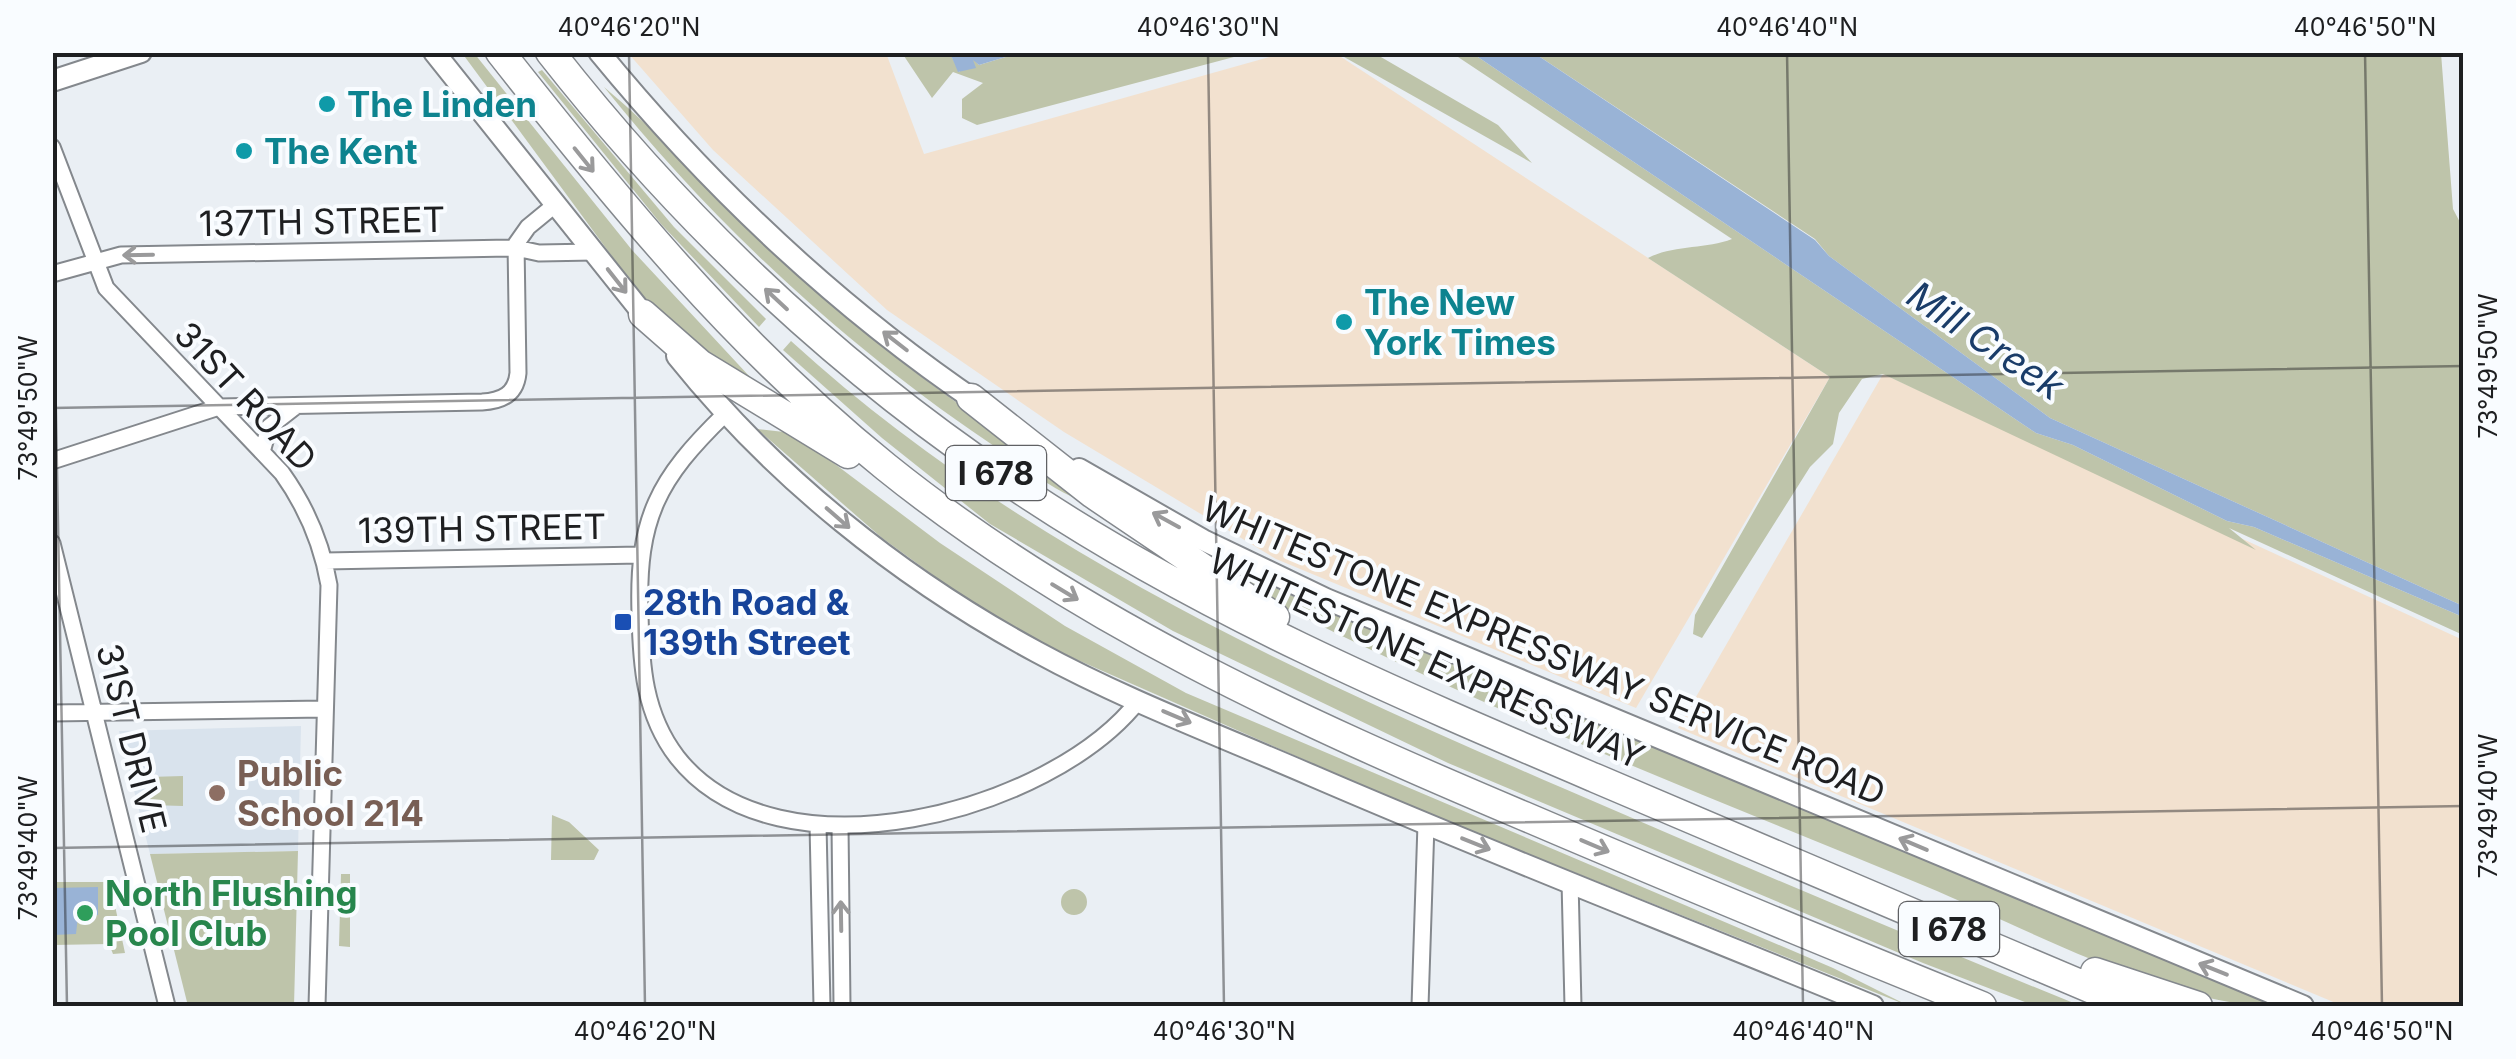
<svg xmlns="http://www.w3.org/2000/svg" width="2516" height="1059" font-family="Inter,sans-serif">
  <rect width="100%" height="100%" fill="#eaeff4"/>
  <path fill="#d9e3ed" d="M301,726l-3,125 -148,3 -31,-123z"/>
  <path fill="#f2e1cf" d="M628,53h258l38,101 360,-101h51l495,324 -194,331 -360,-149 -212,-127 -177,-122 -174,-160z
    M1883,374l580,266v366h-120l-665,-278z"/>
  <path fill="#bec4aa" d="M462,53h12l158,197 118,127 -5,7 -89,-68z
    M902,53h48l9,19 13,-14 7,7 40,-12h230l-272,72 -15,-7v-19l21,-16 -30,-11 -21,26z
    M1337,53h37l124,72 34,38z
    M1452,53h20l564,380 37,12 154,76 27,6 209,90v18l-234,-107 27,22 -373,-176 -21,5 -23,34 -6,31 -23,23 -108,171 -9,-4 2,-19 135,-238 -182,-119c25,-13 58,-9 84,-19z
    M1534,53h907l12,156 9,17 -3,-173h4v553l-413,-188 -221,-162 -14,-17z
    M542,70l132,157 92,92 -7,8 -98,-103 -123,-152z
    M604,87c73,61 136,135 208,200 82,75 176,137 265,203l3,10c-26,-9 -54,-33 -77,-48 -149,-98 -289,-227 -399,-365z
    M791,341c223,204 500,330 774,448 171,74 343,147 516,217h-46l-112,-43 -475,-200 -275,-132 -183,-107 -108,-86 -99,-88z
    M757,429l27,3 23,11 133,100 125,83 121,67 647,275 76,38 -486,-194 -384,-169 -84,-52 -73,-53z
    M1223,563l82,39 970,404c-108,0 -249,-78 -350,-120 -231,-96 -466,-185 -687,-303l-17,-15z
    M183,776v30l-33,-1 -1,-28z
    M552,815l17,7 30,28 -5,10h-43z
    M298,851l-4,155h-106l-38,-152z
    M341,874h9v73l-11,-1z
    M52,882h58l15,71 -12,1 -4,-10 -56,1z
    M1061 902a13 13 0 1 1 26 0a13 13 0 1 1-26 0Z"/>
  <path fill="#99b3d6" d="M950,53h69l-40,12 -6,-5 3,8 -18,4z
    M1472,53h62l281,187 14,16 221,162 413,188v11l-209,-90 -27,-6 -154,-76 -37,-12z
    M98,887v28l-20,1 -2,18 -23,1v-47z"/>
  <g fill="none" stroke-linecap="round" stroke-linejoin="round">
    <defs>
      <path id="minor" d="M52,147l54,141 176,185c25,35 40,71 47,112l-12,421
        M52,274l69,-19 395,-7 23,5 55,-1
        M725,414c-67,65 -88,104 -85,199 1,52 4,101 37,144 100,128 374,56 462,-57
        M262,452l7,-25 27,-21
        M52,461l167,-54 263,-5c20,-1 34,-8 36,-29l-2,-129 12,-17 28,-23
        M52,543l115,463
        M325,561l315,-6
        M52,713l273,-4
        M818,825l4,181
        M840,825l2,181
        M1570,881l3,125
        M1420,1006l6,-182"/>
      <path id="secondary" d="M434,52l218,273
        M599,52c109,133 238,255 381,352
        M52,81l89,-29
        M677,356c97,121 223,222 360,296 88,48 184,84 276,124 185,80 374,153 560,230
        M1079,469l124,71 123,59 977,407"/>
      <path id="motorway" d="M500,52c118,150 237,295 386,415 190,153 415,255 638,349 152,65 305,128 458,190
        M550,52c134,171 292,320 474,440 179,119 374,202 571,286 179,77 358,152 537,228
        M643,314l57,50 148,90
        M971,398l122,96 182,123
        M2095,972l103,34"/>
    </defs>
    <use href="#minor" stroke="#84888d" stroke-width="19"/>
    <use href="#secondary" stroke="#84888d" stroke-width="24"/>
    <use href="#motorway" stroke="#84888d" stroke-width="31"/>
    <use href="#minor" stroke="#fff" stroke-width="15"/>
    <use href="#secondary" stroke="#fff" stroke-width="20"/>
    <use href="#motorway" stroke="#fff" stroke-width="28"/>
  </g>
  <defs><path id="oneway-shaft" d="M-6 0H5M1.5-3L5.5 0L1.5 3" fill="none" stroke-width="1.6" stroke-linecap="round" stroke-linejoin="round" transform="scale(2.5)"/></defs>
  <g stroke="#9a9a9b">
    <use href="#oneway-shaft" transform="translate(584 160) rotate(51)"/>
    <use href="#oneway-shaft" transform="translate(138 255) rotate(179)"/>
    <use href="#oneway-shaft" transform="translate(617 281) rotate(52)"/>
    <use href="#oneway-shaft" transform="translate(776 299) rotate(-137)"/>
    <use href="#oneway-shaft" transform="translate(895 341) rotate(-142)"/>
    <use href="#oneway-shaft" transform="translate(838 518) rotate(41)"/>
    <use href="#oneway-shaft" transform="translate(1166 520) rotate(-151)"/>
    <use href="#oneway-shaft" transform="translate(1065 592) rotate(31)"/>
    <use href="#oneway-shaft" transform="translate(1177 717) rotate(23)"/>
    <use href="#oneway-shaft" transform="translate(1476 844) rotate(22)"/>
    <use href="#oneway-shaft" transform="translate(1913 844) rotate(-157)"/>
    <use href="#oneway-shaft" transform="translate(1595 846) rotate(23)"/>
    <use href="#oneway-shaft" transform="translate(841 916) rotate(-91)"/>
    <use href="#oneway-shaft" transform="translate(2213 969) rotate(-158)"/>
  </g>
  <path fill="none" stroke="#1e1f21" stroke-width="2.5" stroke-opacity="0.45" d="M629,52l16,954M1208,52l16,954M1787,52l16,954M2365,52l17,954M52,202l15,804M52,408l2412,-42M52,848l2412,-42"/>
  <g fill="#0f9aa8" stroke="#f9fcff" stroke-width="4">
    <circle cx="327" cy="104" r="10"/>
    <circle cx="244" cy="151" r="10"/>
    <circle cx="1344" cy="322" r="10"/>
  </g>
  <rect fill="#1a4fb4" stroke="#f9fcff" stroke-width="4" x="613" y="612" width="20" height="20" rx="5"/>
  <circle fill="#8d6e63" stroke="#f9fcff" stroke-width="4" cx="217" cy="793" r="10"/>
  <circle fill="#2e9e5b" stroke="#f9fcff" stroke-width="4" cx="85" cy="913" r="10"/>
  <g text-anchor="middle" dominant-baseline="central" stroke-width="8" stroke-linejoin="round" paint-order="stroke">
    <g fill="#f9fcff" stroke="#606164" stroke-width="2.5">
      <rect x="946" y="446" width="100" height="54" rx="8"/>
      <rect x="1899" y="902" width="100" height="54" rx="8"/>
    </g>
    <g font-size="32" font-weight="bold" fill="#1e1f21">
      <text x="996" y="473">I 678</text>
      <text x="1949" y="929">I 678</text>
    </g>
    <g font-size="35" font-weight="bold" fill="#0d838f" stroke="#f9fcff" text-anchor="start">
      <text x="347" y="104">The Linden</text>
      <text x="264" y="151">The Kent</text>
      <text x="1364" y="302">The New<tspan x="1364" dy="40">York Times</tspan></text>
    </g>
    <g font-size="35" fill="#1e1f21" stroke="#f9fcff">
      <text transform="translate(322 221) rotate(-1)">137TH STREET</text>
      <text transform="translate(246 396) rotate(47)">31ST ROAD</text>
      <text transform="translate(482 528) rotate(-1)">139TH STREET</text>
      <text transform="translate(1544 650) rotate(23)">WHITESTONE EXPRESSWAY SERVICE ROAD</text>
      <text transform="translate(1427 658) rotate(25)">WHITESTONE EXPRESSWAY</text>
      <text transform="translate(132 738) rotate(76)">31ST DRIVE</text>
    </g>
    <g font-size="35" font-weight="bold" fill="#164399" stroke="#f9fcff" text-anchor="start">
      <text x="643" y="602">28th Road &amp;<tspan x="643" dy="40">139th Street</tspan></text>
    </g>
    <g font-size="35" font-weight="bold" fill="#785e54" stroke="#f9fcff" text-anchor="start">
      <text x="237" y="773">Public<tspan x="237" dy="40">School 214</tspan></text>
    </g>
    <g font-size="35" font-weight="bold" fill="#27864d" stroke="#f9fcff" text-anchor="start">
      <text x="105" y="893">North Flushing<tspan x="105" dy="40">Pool Club</tspan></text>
    </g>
    <g font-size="38" font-style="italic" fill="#193c69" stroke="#f9fcff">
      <text transform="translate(1986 340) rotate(34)">Mill Creek</text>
    </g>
  </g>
  <rect width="2516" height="1059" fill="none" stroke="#f9fcff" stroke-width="110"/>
  <rect x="55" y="55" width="2406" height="949" fill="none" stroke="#1e1f21" stroke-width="4"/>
  <g font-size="25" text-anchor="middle" fill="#1e1f21">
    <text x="629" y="36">40°46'20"N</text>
    <text x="1208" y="36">40°46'30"N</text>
    <text x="1787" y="36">40°46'40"N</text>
    <text x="2365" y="36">40°46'50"N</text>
    <text transform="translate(2488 366) rotate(-90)" y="9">73°49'50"W</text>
    <text transform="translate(28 408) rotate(-90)" y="9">73°49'50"W</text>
    <text transform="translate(2488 806) rotate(-90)" y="9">73°49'40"W</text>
    <text transform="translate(28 848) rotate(-90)" y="9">73°49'40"W</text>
    <text x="645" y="1040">40°46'20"N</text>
    <text x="1224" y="1040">40°46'30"N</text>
    <text x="1803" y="1040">40°46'40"N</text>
    <text x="2382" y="1040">40°46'50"N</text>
  </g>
</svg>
